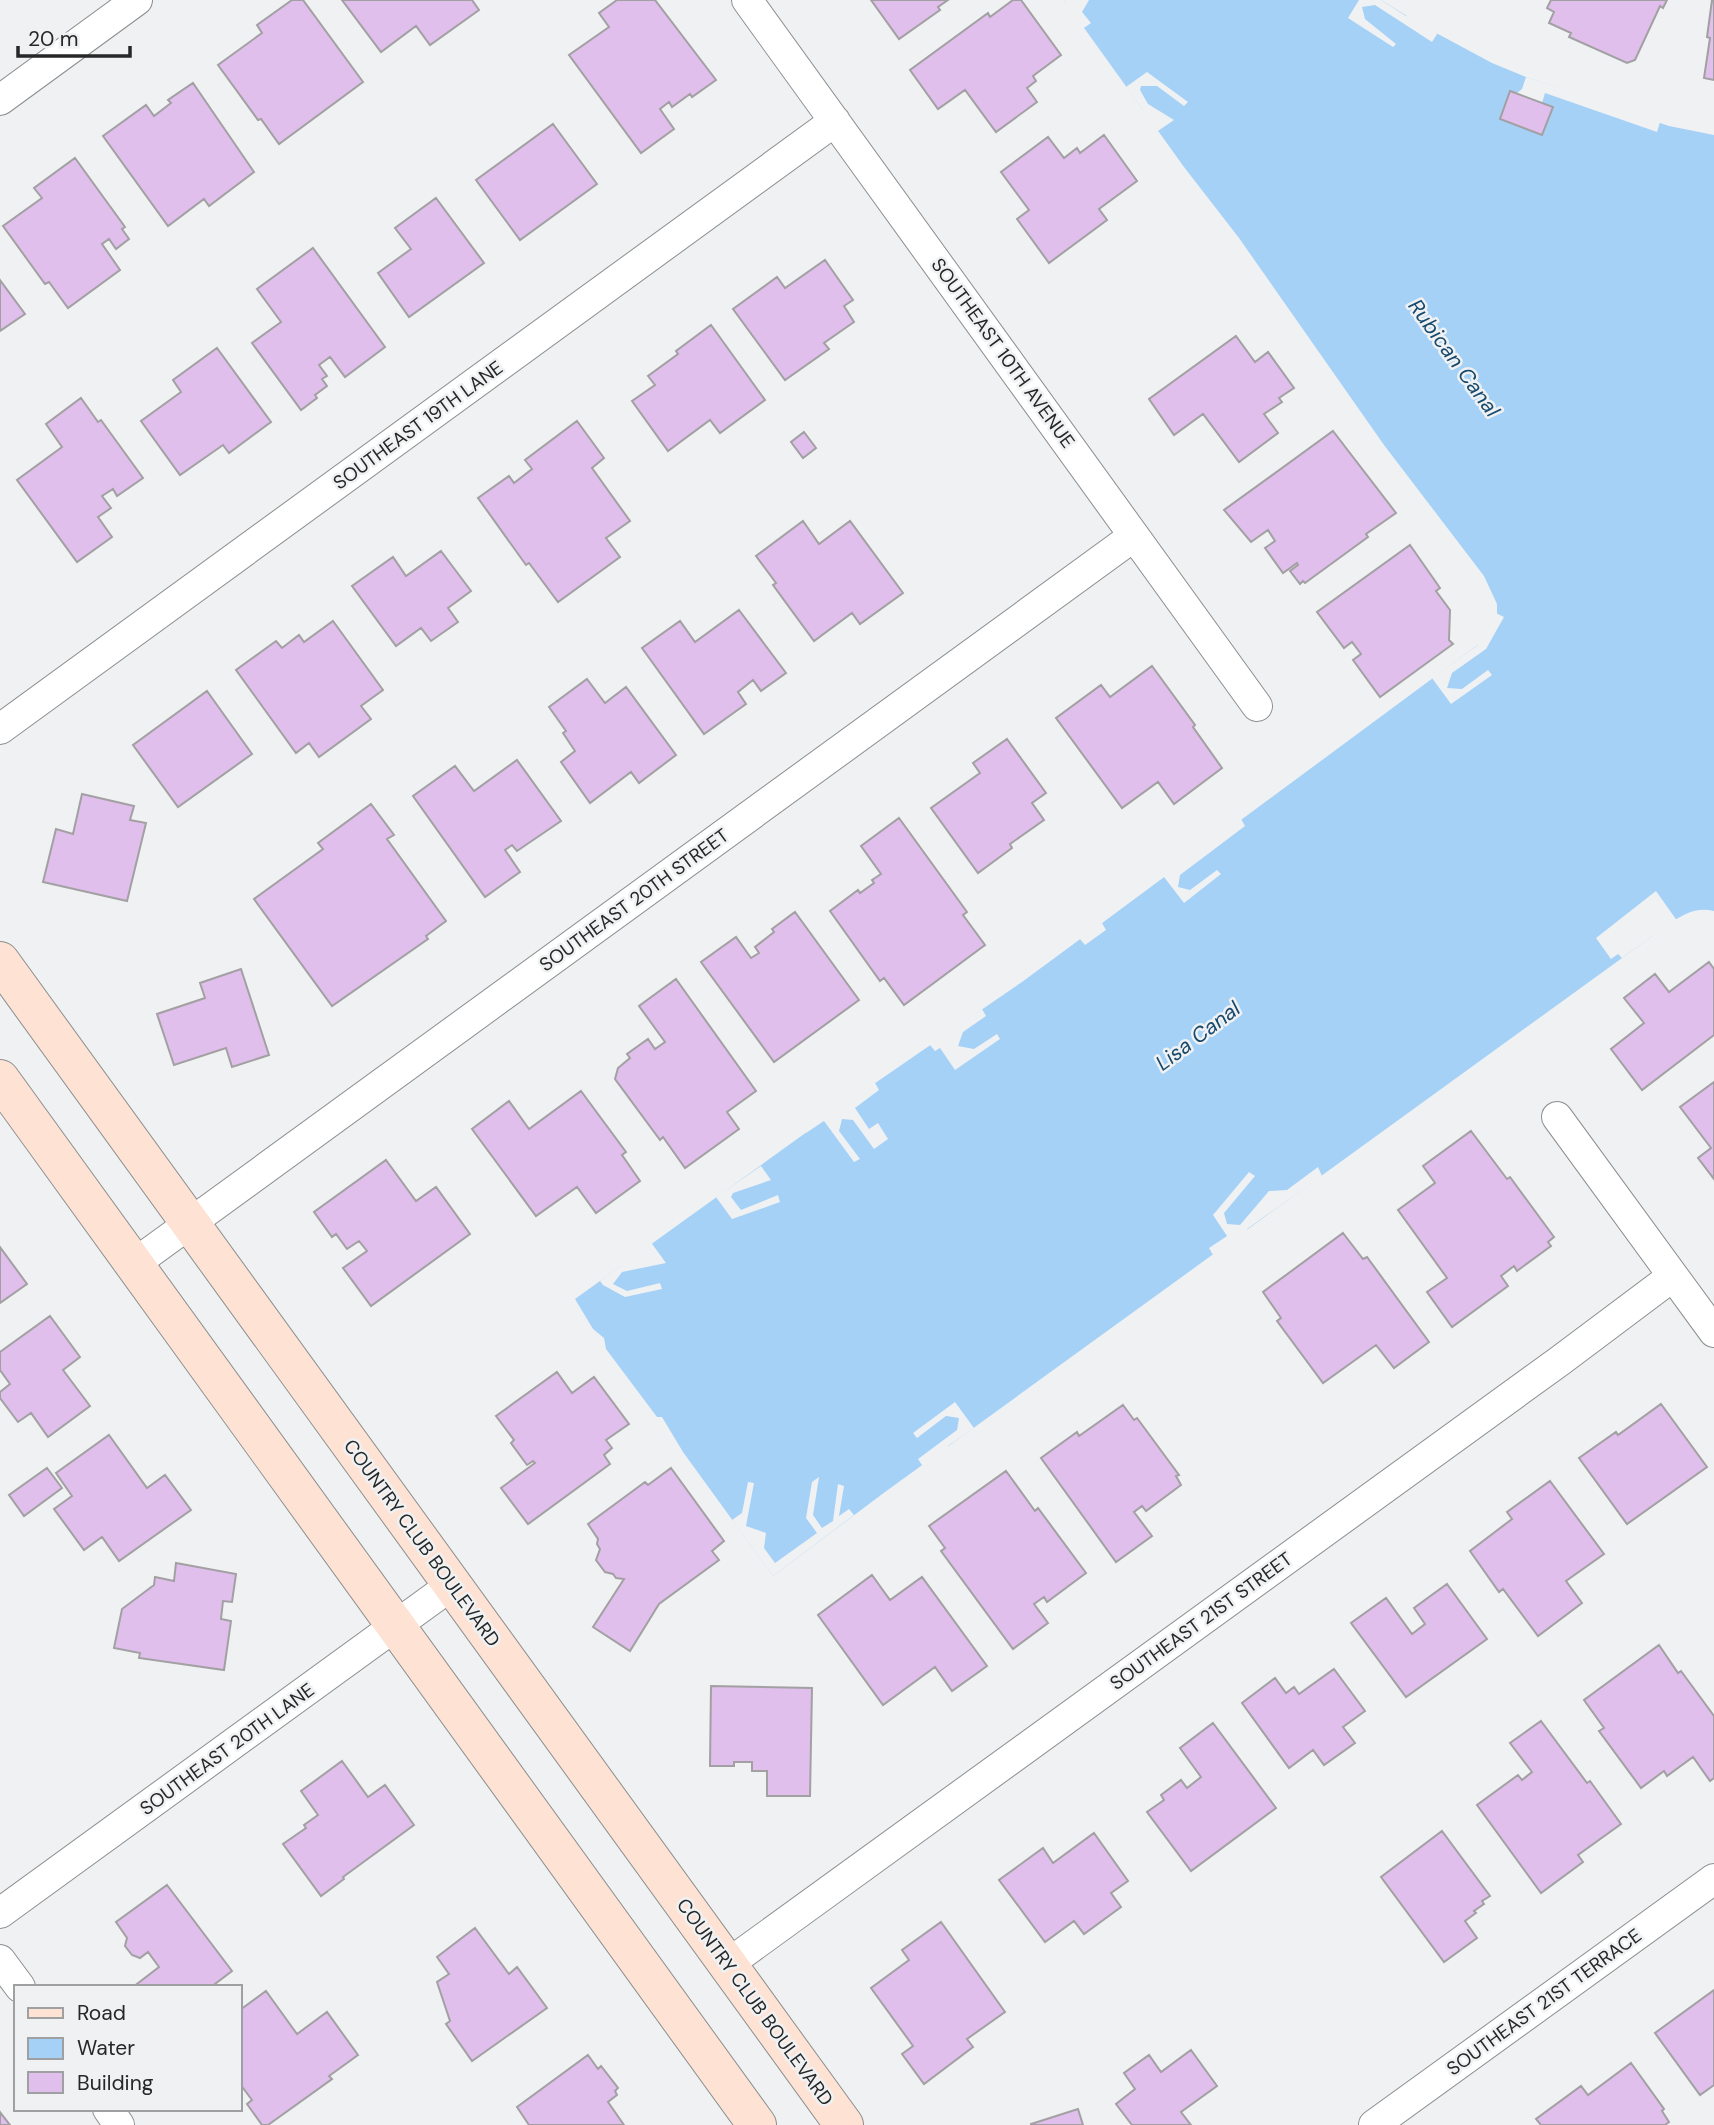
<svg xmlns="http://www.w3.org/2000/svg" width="1714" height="2125" font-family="'DM Sans',sans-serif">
  <rect width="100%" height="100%" fill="#eff1f3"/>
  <path fill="#a5d1f7" d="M1064,0h317l44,27 67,36 34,14 143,49 45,9v776c-18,-4 -30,3 -45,13l-784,568 -112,84 -90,-124 -21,-35h-5l-51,-68 -2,-11 -11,-9 -18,-30 300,-216 147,-101 457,-338 18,-26v-14l-13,-28 -100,-131 -145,-207 -55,-71z"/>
  <path fill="#eff1f3" d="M1064,0h25l-7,12 9,11 -10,7 -15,-21 2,-2z
    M1359,0h22l25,16 3,-3 30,18 -7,11 -57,-37 -13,2 3,12 31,25 -3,3 -45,-29z
    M1147,72l41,30 -4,4 -27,-20h-16l-1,4 8,14 26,16 -19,13 -15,-21 3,-2 -17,-23z
    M1526,77l109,36 2,-3 24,9 -4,13 -112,-39 -3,10 11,4 -1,3 -43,-14 1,-5 7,2 5,-4z
    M1494,612l10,5 -18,32 -34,24 -5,15 15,1 26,-19 4,5 -41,29 -19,-26 46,-33 -3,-3 11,-10z
    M1270,792l2,3 -31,24 4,7 -65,49 -2,12 12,3 27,-20 4,4 -37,29 -20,-26 -62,46 4,7 -21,15 -5,-6 -38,28 -2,-2z
    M1656,891l22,31 -21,15 -3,-2 -32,23 -4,-4 -7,5 -15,-21z
    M982,1009l4,7 -23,16 -5,14 16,3 23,-15 3,5 -45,31 -15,-22 -5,3 -5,-6 -55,38 4,7 -24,18 14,21 9,-6 10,16 -14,10 -21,-29 -11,-1 -3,12 21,28 -6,3 -30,-41 -18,12 -2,-3 110,-79 59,-39 2,2z
    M761,1166l10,14 -38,13 -2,4 10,13 37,-15 2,7 -48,17 -16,-22z
    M1318,1167l4,9 -75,53 2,4 -23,16 -2,-2 -11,8 -4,-7 18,-12 -14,-21 36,-43 6,4 -31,37 3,11 13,1 29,-34 18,-1z
    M650,1241l16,22 -44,9 -9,12 14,7 33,-8 2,6 -37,8 -22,-12 -3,-4 23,-17 -2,-3z
    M955,1402l19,26 -26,18 2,3 -26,19 -6,-9 39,-29 2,-12 -13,-2 -29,22 -4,-5z
    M819,1477l-6,38 9,13 11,-7 5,-37 6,2 -5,30 10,-7 5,6 -81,61 -41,-56 10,-7 6,-31 6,1 -8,43 20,7 -2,15 11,15 42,-30 -11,-15 6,-36z"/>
  <path fill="#e0bfec" stroke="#a2a0a2" stroke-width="2" d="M292,0h11l60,82 -84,62 -18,-25 -3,1 -40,-55 44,-32 -5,-8z
    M342,0h130l7,10 -49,35 -14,-19 -35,26z
    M617,0h38l61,80 -24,17 -2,-3 -18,13 -3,-5 -9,7 14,20 -33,24 -72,-98 40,-28 -10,-14z
    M871,0h77l-10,7 2,3 -41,29z
    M1013,0h8l40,55 -28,21 3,5 -9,7 10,14 -41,30 -31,-42 -27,19 -28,-39 78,-57 2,4z
    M1551,0h116l-4,8 -3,-2 -25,54 -8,3 -58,-26 2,-4 -22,-10 5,-11 -7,-4z
    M1712,0h2v80l-10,-2 6,-40 -3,-1z
    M193,83l61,89 -45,34 -5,-7 -36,27 -65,-90 43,-31 8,11 17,-13 -3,-3z
    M1510,91l43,16 -11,28 -42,-16z
    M553,124l44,60 -77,56 -44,-60z
    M1104,135l33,46 -38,28 8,11 -58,43 -32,-44 12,-9 -28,-38 47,-35 16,21 13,-10 3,5z
    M75,158l50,69 -3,2 7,10 -13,10 -7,-10 -7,5 18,26 -52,38 -19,-26 -4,2 -42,-58 39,-28 -8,-10z
    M436,198l48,65 -75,54 -31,-44 33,-24 -16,-21z
    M313,248l72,99 -40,30 -15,-20 -11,8 8,11 -5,3 5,7 -12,9 2,3 -16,12 -49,-67 29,-21 -24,-33z
    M825,260l28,40 -9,6 10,16 -30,21 5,6 -44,31 -52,-71 44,-32 8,11z
    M0,280l25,34 -25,17z
    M711,325l54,75 -45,33 -10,-13 -42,31 -36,-50 23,-16 -7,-9 30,-22 -2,-3z
    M1236,336l19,26 13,-10 26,36 -15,10 3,4 -18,12 14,19 -39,29 -36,-48 -29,21 -25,-36z
    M217,348l54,74 -42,31 -6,-8 -43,30 -39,-54 40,-29 -8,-12z
    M81,398l17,24 3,-2 42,58 -26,18 -4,-7 -11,7 9,12 -13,9 14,20 -35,25 -60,-82 45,-33 -16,-23z
    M577,421l27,37 -12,10 38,53 -24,17 14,19 -62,45 -29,-39 -3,2 -48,-67 31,-22 5,7 18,-14 -7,-9z
    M1333,431l63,82 -30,21 2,3 -63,46 -2,-2 -3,3 -10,-13 8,-6 -1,-2 -14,10 -18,-25 10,-7 -7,-11 -17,12 -27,-32z
    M804,432l12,16 -13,10 -12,-16z
    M803,521l16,23 31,-23 53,72 -43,31 -8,-11 -38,28 -41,-56 3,-2 -20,-27z
    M1410,545l30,43 -4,3 14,19 -1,30 4,4 -73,53 -27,-37 8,-6 -9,-12 -8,6 -27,-36z
    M441,551l30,40 -23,17 10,14 -27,19 -10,-13 -25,18 -44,-60 41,-29 13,19z
    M739,610l47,63 -25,18 -8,-11 -15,12 8,12 -42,30 -62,-86 38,-27 15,21z
    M333,621l50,69 -22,16 10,13 -52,38 -10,-14 -13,10 -60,-83 40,-29 6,7 17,-13 5,7z
    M1152,666l43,59 -2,2 29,41 -48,36 -16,-22 -36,26 -66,-90 45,-33 9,12z
    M587,679l18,24 21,-16 50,68 -37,28 -8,-11 -41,31 -29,-41 14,-11 -12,-18 3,-2 -17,-24z
    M207,691l45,63 -74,53 -45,-62z
    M1007,739l39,54 -14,10 12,17 -34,24 2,4 -34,25 -47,-65 49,-35 -7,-10z
    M517,760l44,61 -44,30 -5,-6 -7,5 15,22 -35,25 -72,-101 42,-30 19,25z
    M82,794l52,12 -4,14 16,3 -19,78 -84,-19 13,-53 17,5z
    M371,804l23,31 -7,4 59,82 -20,15 2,3 -96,67 -78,-107 69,-50 -5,-6z
    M899,818l68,94 -4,3 22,30 -81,60 -20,-27 -4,3 -50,-70 28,-21 2,3 14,-10 -2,-3 9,-6 -20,-28z
    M795,912l64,88 -85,62 -73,-100 35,-25 15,21 8,-5 -4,-6 19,-15 -2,-3z
    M1709,962l5,7v66l-72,55 -31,-41 33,-26 -20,-25 31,-24 14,18z
    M241,969l28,86 -37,12 -6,-19 -52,17 -17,-51 48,-16 -5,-15z
    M676,979l80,112 -29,21 12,17 -54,39 -22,-31 -3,3 -45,-61 3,-11 12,-10 -3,-4 21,-15 7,10 10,-7 -26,-36z
    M1714,1082v97l-16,-21 13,-10 -31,-41z
    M581,1091l45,61 -4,3 18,26 -44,32 -19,-26 -41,29 -64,-87 37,-28 20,28z
    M1471,1131l36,48 3,-2 44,60 -6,5 3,4 -34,25 -3,-5 -13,10 7,10 -56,41 -25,-35 20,-14 -49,-68 37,-27 -12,-17z
    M386,1160l30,41 20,-14 34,47 -99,72 -28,-38 24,-17 -8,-10 -12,8 -11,-15 -4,3 -18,-25z
    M1343,1233l20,26 4,-2 62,85 -35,26 -18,-23 -53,38 -46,-62 4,-3 -18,-26z
    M0,1247l27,37 -27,19z
    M50,1316l30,41 -17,13 27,36 -42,31 -17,-24 -13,9 -18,-24v-6l10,-8 -10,-14v-18z
    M557,1372l15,21 22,-16 35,47 -23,16 6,8 -8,7 6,9 -82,60 -27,-36 34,-25 -2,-2 -6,4 -16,-22 3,-3 -18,-24z
    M1661,1404l46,63 -80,57 -48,-66 37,-26 2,3z
    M1123,1405l11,15 3,-2 42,57 -3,1 5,9 -35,26 -4,-5 -8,6 18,24 -36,26 -75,-104 36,-26 2,4z
    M109,1435l38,53 18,-13 26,35 -72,51 -17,-24 -18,13 -30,-41 18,-13 -16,-23z
    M47,1468l15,20 -38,28 -15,-21z
    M671,1468l53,73 -12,10 7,9 -60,44 -29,47 -37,-24 31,-48 -8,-1 -3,-4 -8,-2 -9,-12 4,-11 -3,-5 1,-5 -10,-15 57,-42 3,3z
    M1006,1471l29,40 3,-3 48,65 -39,29 -3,-5 -10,7 14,19 -35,26 -72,-98 4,-3 -16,-22z
    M1550,1481l54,73 -38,27 16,22 -44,33 -35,-47 -4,3 -29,-41 42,-32 -5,-7z
    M176,1563l60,11 -4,28 -9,-1 -2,18 10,2 -7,49 -85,-12 1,-5 -26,-5 8,-39 32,-24 1,-8 19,4z
    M872,1575l18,25 32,-23 65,89 -35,25 -17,-24 -52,38 -65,-90z
    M1447,1584l40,55 -81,58 -55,-74 35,-25 26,36 13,-10 -11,-16z
    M1659,1645l19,28 3,-2 33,45v62l-4,3 -17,-24 -26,19 -3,-5 -23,17 -42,-57 5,-3 -20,-28z
    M1334,1669l31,42 -22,16 12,16 -31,22 -11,-15 -24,18 -47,-65 33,-25 11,15 8,-6 5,7z
    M711,1686l101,2 -2,108h-43v-25h-15v-9h-18v4h-24z
    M1541,1721l46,62 3,-2 31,43 -43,31 5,7 -42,31 -64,-88 41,-30 4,5 10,-8 -22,-29z
    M1213,1723l63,85 -85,63 -44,-59 17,-12 -3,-5 20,-15 6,8 14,-11 -21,-29z
    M342,1761l26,36 17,-12 29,40 -71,52 1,2 -23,17 -38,-52 23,-16 -2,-3 14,-10 -17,-24z
    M1442,1831l48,65 -8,5 2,3 -10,7 2,2 -11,8 12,17 -33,24 -63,-85z
    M1094,1833l34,48 -17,12 10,14 -37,27 -10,-13 -29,21 -46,-62 44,-32 10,15z
    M167,1885l65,86 -21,16h-78l26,-20 -11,-15 -8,6 -8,-3 -7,-9 2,-8 -11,-16z
    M941,1922l64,90 -38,27 6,8 -49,37 -22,-30 11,-8 -42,-58 38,-28 -7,-10z
    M475,1928l34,46 8,-7 30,41 -75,53 -26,-37 4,-3 -13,-39 12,-8 -12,-17z
    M1714,1990v95l-14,10 -45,-62z
    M266,1991l31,43 30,-22 31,43 -29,21 3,3 -64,46h-6l-15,-21 5,-4 -12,-16v-74z
    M1191,2050l26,36 -36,26 10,13h-59l-16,-21 19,-15 -11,-16 25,-18 12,17z
    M588,2055l10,14 3,-3 17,22 -3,3 2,4 -9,7 16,23h-95l-12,-18z
    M1631,2063l33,46 -2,2 7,11 -4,3h-124l-5,-6 45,-33 7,9z
    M1078,2109l5,16h-52v-1z
    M0,2112l10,13h-10z"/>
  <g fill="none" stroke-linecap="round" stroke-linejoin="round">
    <defs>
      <path id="street" d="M747,0l510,706
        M0,100l137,-100
        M0,729l835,-608
        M1557,1117l157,215
        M134,1264l1000,-728
        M0,1913l453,-329
        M0,1960l20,27
        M728,1964l833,-604 112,-84
        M108,2109l11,16
        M1374,2125l340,-246"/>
      <path id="secondary" d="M0,961l844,1164
        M0,1079l757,1046"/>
    </defs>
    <use href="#street" stroke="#8c8e8f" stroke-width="32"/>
    <use href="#secondary" stroke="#8c8e8f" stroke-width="40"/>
    <use href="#street" stroke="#fff" stroke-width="30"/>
    <use href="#secondary" stroke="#fee3d5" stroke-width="38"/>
  </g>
  <g text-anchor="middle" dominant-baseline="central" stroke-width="5" stroke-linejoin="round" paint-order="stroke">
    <g font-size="19" fill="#262727" stroke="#eff1f3">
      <text transform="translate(1003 353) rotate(54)">SOUTHEAST 10TH AVENUE</text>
      <text transform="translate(418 425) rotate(-36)">SOUTHEAST 19TH LANE</text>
      <text transform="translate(634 900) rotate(-36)">SOUTHEAST 20TH STREET</text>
      <text transform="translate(422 1543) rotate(54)">COUNTRY CLUB BOULEVARD</text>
      <text transform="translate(1201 1621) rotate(-36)">SOUTHEAST 21ST STREET</text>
      <text transform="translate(227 1749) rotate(-36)">SOUTHEAST 20TH LANE</text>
      <text transform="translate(755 2002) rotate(54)">COUNTRY CLUB BOULEVARD</text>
      <text transform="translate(1544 2002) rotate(-36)">SOUTHEAST 21ST TERRACE</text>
    </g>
    <g font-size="21" font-style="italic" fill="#17496d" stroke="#eff1f3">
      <text transform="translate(1454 358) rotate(54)">Rubican Canal</text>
      <text transform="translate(1198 1036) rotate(-37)">Lisa Canal</text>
    </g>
  </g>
  <rect x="14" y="1985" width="228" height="126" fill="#eff1f3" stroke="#9fa0a1" stroke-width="2"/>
  <rect x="28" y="2008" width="35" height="10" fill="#fee3d5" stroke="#9fa0a1" stroke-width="2"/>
  <text x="77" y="2020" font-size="21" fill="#262727">Road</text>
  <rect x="28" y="2038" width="35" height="21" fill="#a5d1f7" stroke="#9fa0a1" stroke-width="2"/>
  <text x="77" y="2055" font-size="21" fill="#262727">Water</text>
  <rect x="28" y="2072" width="35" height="21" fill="#e0bfec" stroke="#9fa0a1" stroke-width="2"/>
  <text x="77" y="2090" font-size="21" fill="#262727">Building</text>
  <path d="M18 46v10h112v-10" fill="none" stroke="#262727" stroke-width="3.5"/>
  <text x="28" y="46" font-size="21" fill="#262727" stroke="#eff1f3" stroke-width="5" paint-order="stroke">20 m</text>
</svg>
